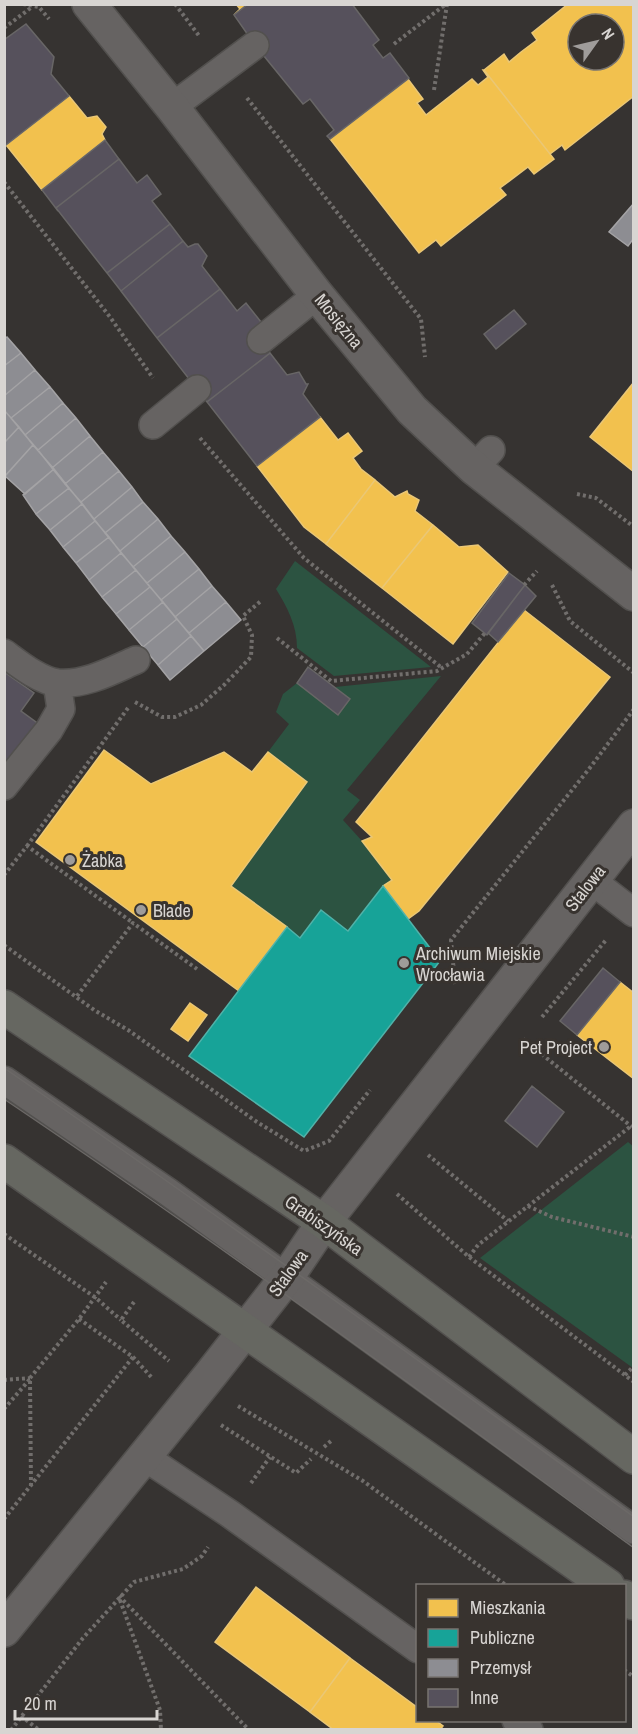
<svg xmlns="http://www.w3.org/2000/svg" width="638" height="1734" font-family="'Archivo Narrow',sans-serif">
  <rect width="100%" height="100%" fill="#363331"/>
  <path fill="#2c5341" d="M295,561l136,106 -97,9 -37,-28c0,-23 -10,-41 -21,-59z
    M441,676l-94,114 13,10 -17,20 19,21 30,39 -9,6 -35,45 -27,-21 -21,28 -69,-52 76,-104 -39,-30 21,-28 -13,-12 7,-18 14,-11 41,31 12,-15 -15,-12z
    M628,1142l6,5 -1,221 -153,-110z"/>
  <path fill="#f2c14e" stroke="#eac776" stroke-width="1.5" fill-rule="evenodd" d="M236,4h12l-14,11 6,-6z
    M568,4h66v92l-69,54 -3,-5 -12,9 -66,-84 20,-16 5,8 12,-10 16,-12 -5,-7zM578,24h36v36h-36z
    M483,70h1l70,89 -20,15 -6,-7 -28,21 6,7 -65,51 -5,-6 -17,13 -89,-114 78,-60 15,20 -6,4 9,12 46,-36 6,6 10,-8z
    M69,96l18,22 10,-2 9,11 -4,7 3,6 -63,50 -36,-45z
    M634,382v90l-44,-35z
    M320,417l18,23 10,-7 14,18 -9,7 8,11 14,11 -49,64 -22,-17 -47,-61z
    M375,480l20,17 12,-6 1,3 11,6 -4,11 18,14 -51,63 -56,-44z
    M433,525l26,22 19,-2 30,27 -55,72 -71,-56z
    M524,610l86,67 -191,234 -11,8 -25,-33 9,-6 -30,-39 10,-4 -16,-15z
    M104,750l47,34 73,-32 28,20 16,-20 39,30 -76,104 56,41 -48,64 -203,-149z
    M620,982l14,11v86l-57,-44z
    M190,1003l17,12 -19,26 -17,-12z
    M256,1587l94,71 -40,54 -95,-70z
    M350,1658l68,50v12h17l8,6 -3,4h-106l-24,-18z"/>
  <path fill="#17a398" stroke="#51b2a9" stroke-width="1.5" d="M383,886l57,75 -136,176 -115,-81 98,-129 13,11 21,-28 27,21z"/>
  <path fill="#8d8d92" stroke="#a4a3a5" stroke-width="1.5" d="M634,203v35l-6,8 -19,-14z
    M7,337l14,16 -17,13v-27z
    M21,353l14,17 -31,26v-30z
    M35,370l15,17 -39,31 -7,-8v-14z
    M50,387l13,16 -38,32 -14,-17z
    M63,403l13,15 -38,32 -13,-15z
    M4,410l15,17 -15,16z
    M76,418l14,18 -38,32 -14,-18z
    M19,427l14,18 -28,31 -1,-33z
    M90,436l13,16 -38,32 -13,-16z
    M33,445l21,24 -29,25 -20,-18z
    M103,452l16,19 -38,31 -16,-18z
    M54,469l15,19 -33,26 -13,-19z
    M119,471l13,16 -38,32 -13,-17z
    M132,487l11,15 -38,31 -11,-14z
    M69,488l13,16 -32,26 -14,-16z
    M143,502l15,17 -38,32 -15,-18z
    M82,504l13,17 -32,26 -13,-17z
    M158,519l13,17 -38,31 -13,-16z
    M95,521l14,16 -33,26 -13,-16z
    M171,536l14,16 -38,31 -14,-16z
    M109,537l12,16 -32,27 -13,-17z
    M185,552l14,17 -38,31 -14,-17z
    M121,553l15,17 -34,27 -13,-17z
    M199,569l13,17 -37,31 -14,-17z
    M136,570l14,17 -34,27 -14,-17z
    M212,586l14,16 -37,31 -14,-16z
    M150,587l13,15 -34,28 -13,-16z
    M163,602l14,17 -34,28 -14,-17z
    M226,602l15,18 -37,31 -15,-18z
    M177,619l14,17 -33,29 -15,-18z
    M191,636l13,15 -34,29 -12,-15z"/>
  <path fill="#56515c" stroke="#686666" stroke-width="1.5" d="M248,4h104l27,36 -6,5 10,13 7,-5 19,25 -79,61 -3,-3 7,-6 -24,-31 -7,5 -48,-59 -21,-30z
    M26,24l28,33 -3,17 18,22 -63,49 -2,-3v-102z
    M105,140l14,19 -63,49 2,3 -16,-21z
    M119,159l18,24 10,-8 14,19 -9,7 18,23 -63,49 -51,-65z
    M170,224l13,17 -62,50 -14,-18z
    M183,241l5,6 7,-3h3l9,12 -5,10 18,23 -63,49 -36,-47z
    M220,289l17,22 9,-8 15,19 -9,8 18,23 -63,49 -50,-64z
    M514,310l12,14 -30,25 -12,-15z
    M270,353l17,22 12,-3 7,12h2l-5,10 17,23 -63,49 -50,-64z
    M509,573l16,12 -38,50 -15,-12z
    M525,585l11,11 -38,46 -10,-9z
    M308,667l42,32 -12,16 -41,-32z
    M4,672l30,21 -13,18 19,14 -36,47z
    M603,968l17,14 -43,53 -17,-14z
    M532,1086l32,26 -27,35 -32,-26z"/>
  <g fill="none" stroke-linecap="round" stroke-linejoin="round">
    <defs>
      <path id="lane" d="M172,107l83,-62
        M261,340l56,-45
        M153,425l44,-36
        M474,468l17,-18
        M4,653c15,11 36,28 54,30 28,2 53,-12 78,-23
        M4,786l45,-56 12,-21 -4,-26
        M591,880l43,33
        M4,1080l164,112 466,338
        M143,1456l87,58 188,135
        M516,1720l13,10"/>
      <path id="street" d="M89,4l83,103 145,188 95,115 62,58 160,126
        M4,1630l207,-256 76,-97 37,-55 310,-396"/>
      <path id="secondary" d="M4,1007l320,215 310,235
        M4,1161l604,425
        M624,1597l10,6"/>
    </defs>
    <use href="#lane" stroke="#52504e" stroke-width="30"/>
    <use href="#street" stroke="#52504e" stroke-width="36"/>
    <use href="#secondary" stroke="#52504e" stroke-width="36"/>
    <path stroke="#716e6c" stroke-width="4" stroke-dasharray="3 3" stroke-linecap="butt" d="M23,4l16,3 10,12
      M175,4l25,33
      M4,28l28,-21
      M394,44l52,-40
      M434,90l13,-86
      M247,98l174,221 4,38
      M4,182l106,135 43,61
      M200,438l104,120 138,110
      M577,494l19,4 38,29
      M524,585l13,-14
      M552,585l18,36 64,52
      M277,638l54,43 106,-10 30,-17 18,-21
      M135,702l27,15h13l26,-12 23,-20 27,-28 1,-22 -9,-19 18,-15
      M27,846l101,-138
      M4,875l23,-29 106,77
      M4,945l90,65 34,20 129,92 47,29 25,-10 41,-51
      M455,984l-4,-44 138,-171 45,-60
      M77,996l56,-73 64,46
      M542,1017l64,-77
      M523,1039l109,88
      M428,1155l80,66
      M397,1194l72,63 165,125
      M528,1206l24,11 82,20
      M4,1234l92,64 25,22
      M469,1257l9,-12 153,-119
      M134,1302l-13,18 48,41
      M79,1319l54,38 20,22
      M625,1375l9,-9
      M4,1380l26,-2
      M238,1406l125,75 144,105
      M4,1409l26,-30
      M221,1425l75,48 15,-14
      M324,1447l7,-6
      M251,1483l19,-26
      M31,1486l-1,-108 49,-59 27,-37
      M4,1519l129,-162
      M119,1596l130,134
      M120,1600l40,110 1,20
      M624,1670l10,7
      M21,1716l18,14
      M11,1730l72,-92 51,-56 49,-13 19,-13 6,-9"/>
    <use href="#lane" stroke="#666362" stroke-width="27"/>
    <use href="#street" stroke="#666362" stroke-width="33"/>
    <use href="#secondary" stroke="#666761" stroke-width="33"/>
    <path stroke="#6c6967" stroke-width="1.5" d="M4,1068c213,146 421,297 630,449
      M4,1099c214,144 422,296 630,449"/>
  </g>
  <g fill="#9f9c9a" stroke="#38332f" stroke-width="2">
    <circle cx="70" cy="860" r="6"/>
    <circle cx="141" cy="910" r="6"/>
    <circle cx="404" cy="963" r="6"/>
    <circle cx="604" cy="1047" r="6"/>
  </g>
  <g text-anchor="middle" dominant-baseline="central" stroke-width="6" stroke-linejoin="round" paint-order="stroke">
    <g font-size="18" fill="#d8d5d2" stroke="#38332f">
      <text transform="translate(339 321) rotate(51)">Mosiężna</text>
      <text transform="translate(585 888) rotate(-52)">Stalowa</text>
      <text transform="translate(324 1225) rotate(35)">Grabiszyńska</text>
      <text transform="translate(288 1273) rotate(-54)">Stalowa</text>
    </g>
    <g font-size="18" fill="#d8d5d2" stroke="#38332f" text-anchor="start">
      <text x="82" y="860">Żabka</text>
      <text x="153" y="910">Blade</text>
      <text x="416" y="953">Archiwum Miejskie<tspan x="416" dy="21">Wrocławia</tspan></text>
      <text x="592" y="1047" text-anchor="end">Pet Project</text>
    </g>
  </g>
  <rect width="638" height="1734" fill="none" stroke="#d8d5d2" stroke-width="12"/>
  <rect x="416" y="1584" width="210" height="138" fill="#38332f" stroke="#787470" stroke-width="1.5"/>
  <rect x="428" y="1599" width="30" height="18" fill="#f2c14e" stroke="#787470" stroke-width="1.5"/>
  <text x="470" y="1614" font-size="18" fill="#d8d5d2">Mieszkania</text>
  <rect x="428" y="1629" width="30" height="18" fill="#17a398" stroke="#787470" stroke-width="1.5"/>
  <text x="470" y="1644" font-size="18" fill="#d8d5d2">Publiczne</text>
  <rect x="428" y="1659" width="30" height="18" fill="#8d8d92" stroke="#787470" stroke-width="1.5"/>
  <text x="470" y="1674" font-size="18" fill="#d8d5d2">Przemysł</text>
  <rect x="428" y="1689" width="30" height="18" fill="#56515c" stroke="#787470" stroke-width="1.5"/>
  <text x="470" y="1704" font-size="18" fill="#d8d5d2">Inne</text>
  <g transform="translate(596 42) rotate(56)"><circle r="28" fill="#38332f" stroke="#787470" stroke-width="1.5"/>
  <path d="M0-4.5L10 22L0 15L-10 22Z" fill="#9f9c9a"/>
  <text y="-9" font-size="16" font-weight="bold" text-anchor="middle" fill="#d8d5d2">N</text>
  </g>
  <path d="M15 1710v9h142v-9" fill="none" stroke="#d8d5d2" stroke-width="3"/>
  <text x="24" y="1710" font-size="18" fill="#d8d5d2" stroke="#38332f" stroke-width="4.5" paint-order="stroke">20 m</text>
</svg>
